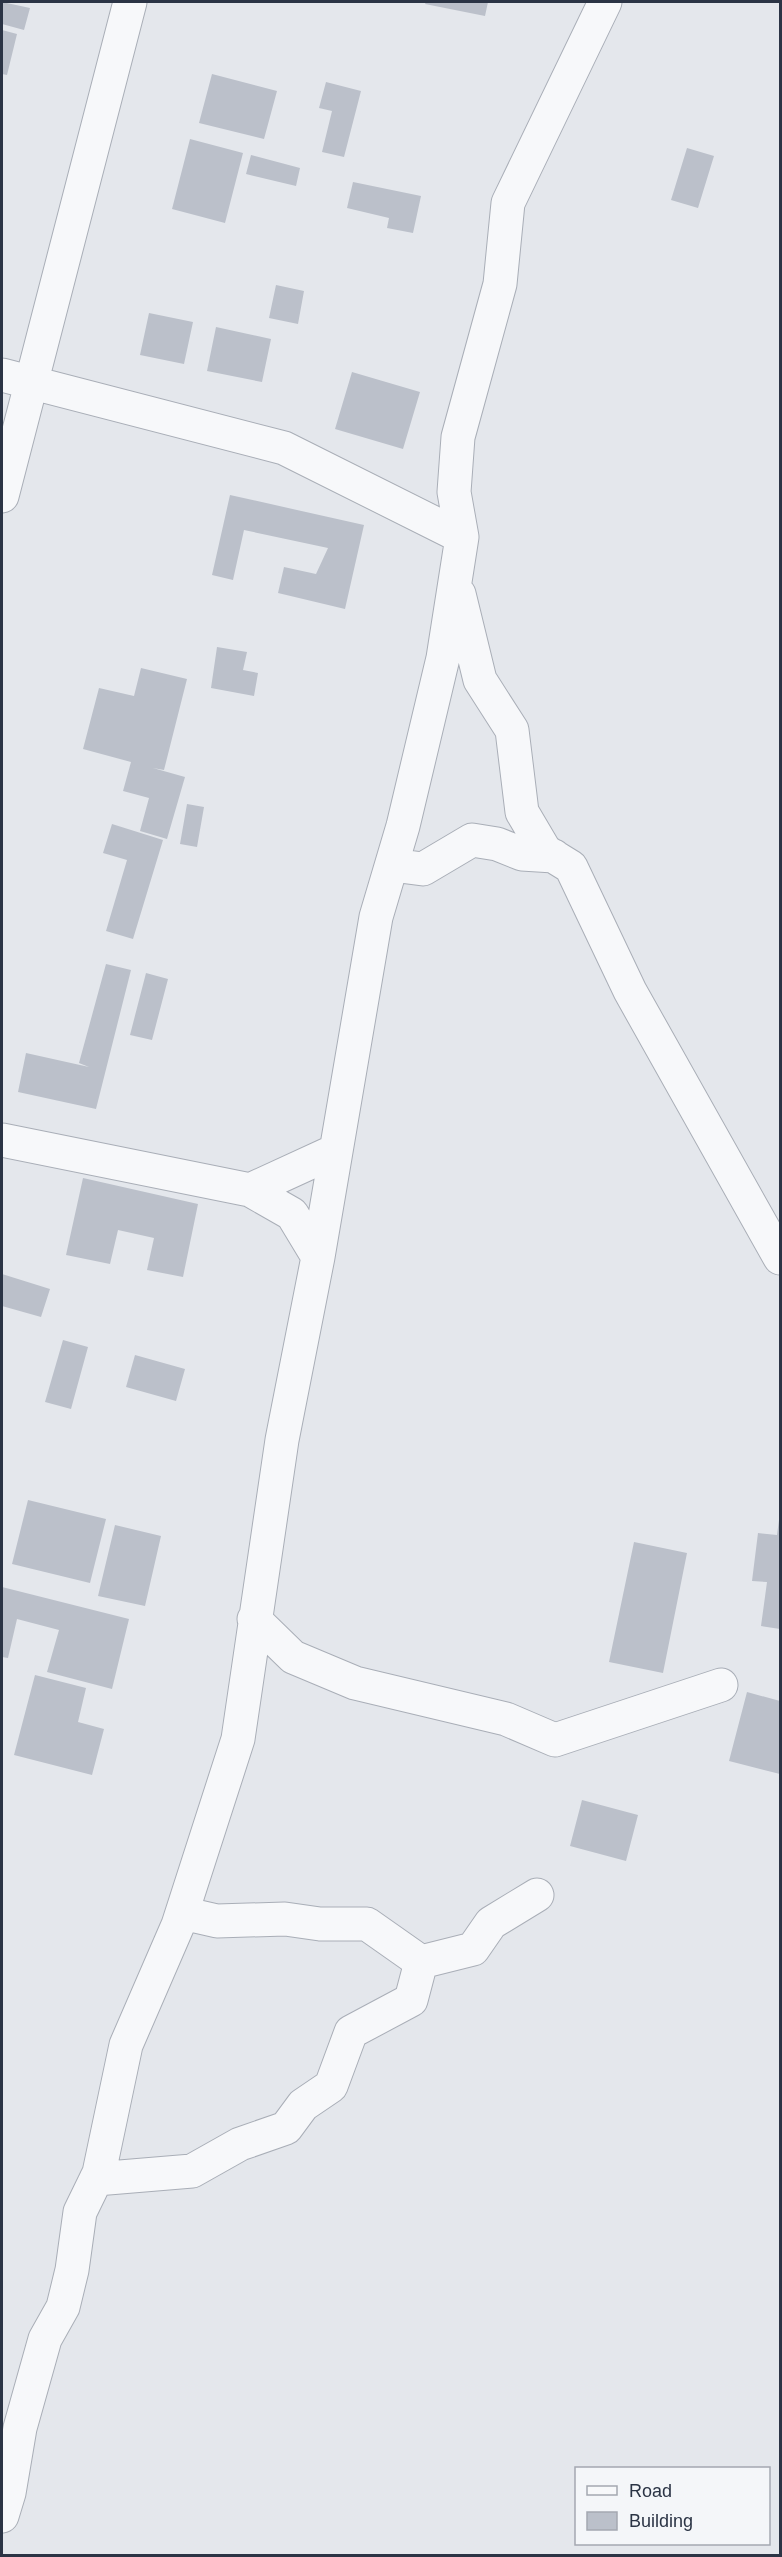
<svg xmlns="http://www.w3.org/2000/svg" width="782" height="2557" font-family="Arial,sans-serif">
  <rect width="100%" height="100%" fill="#e4e7ec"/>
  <path fill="#bbc0ca" d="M2,2l28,6 -6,22 -22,-6z
    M426,2h62l-3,14 -60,-12z
    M2,30l15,4 -10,41 -5,-1z
    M212,74l65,17 -13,48 -65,-16z
    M326,82l35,9 -17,66 -22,-5 10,-41 -13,-3z
    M190,139l53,14 -18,70 -53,-14z
    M687,148l27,8 -16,52 -27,-8z
    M251,155l49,13 -4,18 -50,-12z
    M353,182l68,14 -8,37 -26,-5 2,-10 -42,-10z
    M276,285l28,6 -6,33 -29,-6z
    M149,313l44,9 -9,42 -44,-9z
    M216,327l55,12 -9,43 -55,-11z
    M352,372l68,20 -17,57 -68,-20z
    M230,495l134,30 -19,84 -67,-16 6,-26 32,7 12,-26 -84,-18 -11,50 -21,-5z
    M217,647l30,5 -4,18 15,3 -4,23 -43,-8z
    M141,668l46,11 -23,91 -11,-2 32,9 -18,62 -27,-8 9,-33 -26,-7 8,-29 -48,-13 16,-61 35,8z
    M187,804l17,3 -7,40 -17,-3z
    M112,824l51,16 -30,99 -27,-8 21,-71 -24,-7z
    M106,964l25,6 -35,139 -78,-17 8,-39 63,14 -10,-4z
    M146,973l22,6 -16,61 -22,-5z
    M83,1178l115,26 -15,73 -36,-7 7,-32 -36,-8 -8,34 -44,-9z
    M2,1274l48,15 -9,28 -39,-11z
    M63,1340l25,7 -17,62 -26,-7z
    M135,1355l50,14 -9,32 -50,-14z
    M28,1500l78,19 -16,64 -78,-19z
    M779,1520h1v109l-19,-3 6,-44 -15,-1 6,-48 19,2z
    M115,1525l46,11 -16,70 -47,-10z
    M634,1542l53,11 -24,120 -54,-11z
    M2,1587l127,32 -17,70 -65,-17 12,-42 -42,-11 -9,39 -6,-1z
    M35,1675l51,13 -8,34 26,7 -12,46 -78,-20z
    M747,1692l33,9v73l-51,-13z
    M582,1800l56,15 -12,46 -56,-15z"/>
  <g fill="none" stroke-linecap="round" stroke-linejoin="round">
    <defs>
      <path id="minor" d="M2,375l282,73 178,89
        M2,496l128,-494
        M459,594l21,86 32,50 10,82 23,39 26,16 59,124 150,267
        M392,865l31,4 49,-29 25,4 25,10 32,2
        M2,1140l248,50 42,24 26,43
        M250,1190l85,-39
        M254,1619l39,38 62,26 151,36 49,21 166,-55
        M182,1913l35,8 68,-2 35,5h47l54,38 52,-13 18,-26 46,-28
        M96,2179l96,-8 48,-27 46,-16 17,-23 28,-19 20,-54 60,-32 10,-38
        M2,2516l7,-23 11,-65 25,-89 18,-32 9,-37 8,-58 19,-39 27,-128 52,-120 60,-186 44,-299 36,-183 58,-340 27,-91 40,-168 19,-121 -8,-45 4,-55 42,-153 8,-81 97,-201"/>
    </defs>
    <use href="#minor" stroke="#a9aeb7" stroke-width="35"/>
    <use href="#minor" stroke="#f7f8fa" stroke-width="33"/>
  </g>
  <rect width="782" height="2557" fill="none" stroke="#2b3445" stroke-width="6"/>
  <rect x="575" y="2467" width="195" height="78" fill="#f4f6f9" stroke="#a4a8b1" stroke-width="1.5"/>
  <rect x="587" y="2486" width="30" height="9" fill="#f7f8fa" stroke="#a4a8b1" stroke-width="1.5"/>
  <text x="629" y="2497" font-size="18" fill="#2b3445">Road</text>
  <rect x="587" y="2512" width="30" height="18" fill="#bbc0ca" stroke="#a4a8b1" stroke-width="1.5"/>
  <text x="629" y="2527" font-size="18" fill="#2b3445">Building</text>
</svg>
